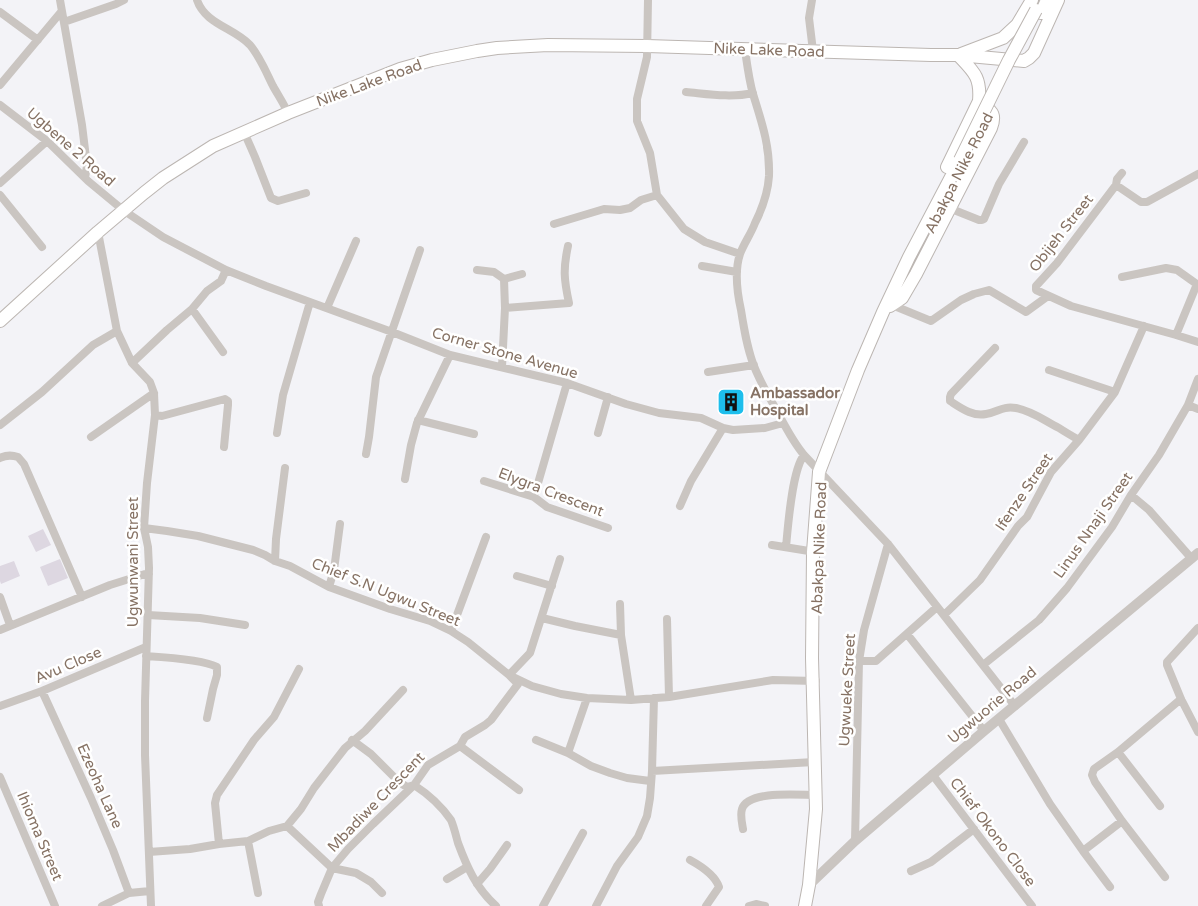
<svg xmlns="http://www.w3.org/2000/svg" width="1198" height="906" font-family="'Varela Round',sans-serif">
  <rect width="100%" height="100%" fill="#f3f3f7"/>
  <path fill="#ddd7e1" d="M43,529l8,16 -15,7 -8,-16z
    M60,559l8,19 -20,8 -8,-19z
    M14,561l6,15 -19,8 -1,-3v-15z"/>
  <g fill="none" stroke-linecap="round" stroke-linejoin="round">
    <defs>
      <path id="primary" d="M1041,13l6,-13
        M961,54l42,-16 14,-13 15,-25
        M947,167l32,-66c2,-24 -5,-29 -21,-46
        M890,306l12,-8 14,-24 75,-146c6,-16 -1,-17 -12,-27
        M0,321l98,-89 46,-39 19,-15 50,-32 75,-33 112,-44 32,-9 45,-9 20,-3 51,-3 99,1 284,9h27l66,6 5,-3 5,-5 24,-53
        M805,906l4,-21 7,-76 -4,-151 1,-106 6,-80 39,-102 25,-58 26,-55 51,-97"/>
    </defs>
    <use href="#primary" stroke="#bcb6b2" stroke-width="14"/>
    <path stroke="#cac5c1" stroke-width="8" d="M60,0l22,125 5,41 -2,12 2,2
      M197,0c8,24 37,28 53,45 10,12 16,27 23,41 5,9 11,18 15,27
      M648,0l-1,57 -10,42v22l13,32 7,42 27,34 21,13 35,12
      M812,0l-3,18 4,33
      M0,12l38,28
      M64,22l52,-18 8,-4
      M745,50c2,14 4,30 8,44 9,29 17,52 16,82 -1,16 -7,33 -14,47 -4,11 -11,20 -15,31 -6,18 -3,38 1,56 3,19 6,38 13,56 6,16 16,32 24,47 8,15 15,29 26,42l84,89 127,162
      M0,85l61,-73
      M686,92c22,2 45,6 67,1
      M0,105l47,36 41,40 35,29 40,27 63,33 40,16 126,46 58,23 117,28 59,21 33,9 42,5 22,10 10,2 32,-2 18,-5
      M244,132l11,25 16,41 7,3 28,-8
      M1122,173l-5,6 -1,6 -59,78 -21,23v4l35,16 105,29 22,7
      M0,183l47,-42
      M1116,185l25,17h6l51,-28
      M0,195l42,52
      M949,208l30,12h3l2,-1 15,-35 25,-42
      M554,224l50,-15 16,1 10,-2 11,-8 16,-5
      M98,232l19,99 15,32 18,19 4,11 1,22 -8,68 -3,45 4,19 1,21 -4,133v54l6,151
      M702,266l35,6
      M477,270l17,2 10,7 1,29 -3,59
      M1122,277l44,-9 11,2 21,15
      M504,279l18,-5
      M892,305l39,16 30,-21 13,-6 15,-4 37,22 22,-16
      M327,308l29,-67
      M505,308l64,-5c-5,-23 -6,-34 -1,-57
      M192,309l31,43
      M1176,335l21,-51
      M995,348l-44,46 -1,3v4c11,7 23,16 36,13 13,-2 15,-8 30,-6 18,4 27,12 43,20 6,4 13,8 20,12
      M132,363l35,-33 25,-21 15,-18 14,-10 5,-11
      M1049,370l66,22
      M708,372l46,-7
      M1188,405l10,4
      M155,415l7,1 63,-17 3,2v4l-4,42
      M418,420l56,14
      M0,425l42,-33 51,-47 24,-14
      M277,433l6,-38 27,-93
      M598,433l10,-36
      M91,437l63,-44
      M366,454l3,-17 7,-60 44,-127
      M0,458c6,-3 12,-3 18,-1l6,7 58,133
      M405,479l6,-34 6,-22 33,-68
      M484,481l50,16 13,10 61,21
      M1131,495l18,15 43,49
      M534,497l33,-114
      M680,506l11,-25 32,-53
      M144,528l23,3 31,5 55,14 12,5 10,6 15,5 39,21 61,22 40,12 21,10 17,11 41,33 23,11 29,8 26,4 44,2 38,-3 104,-17 43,1
      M772,545l43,7
      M786,547c2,-21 6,-77 18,-92
      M275,561l1,-22 9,-71
      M517,576l35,10
      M329,587l5,-17 6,-46
      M0,597l10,28
      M148,615l52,3 45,7
      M944,615l36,-35 38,-54 9,-9 24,-45 28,-32 36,-48 29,-66
      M542,618l33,8 46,9 -1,-31
      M667,619l2,78
      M1198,628l-31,34v3l14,34 17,33
      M0,630l110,-45 35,-11h4
      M451,631l35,-94
      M907,634l77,97
      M621,635l10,65
      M146,656c17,1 57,3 71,11v8l-4,14 -6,29
      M859,661h17l61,-54
      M983,665l56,-45 28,-32 45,-61 19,-32 28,-40 29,-50 10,-26
      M42,691l49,107 22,52 16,43
      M0,706l42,-15 104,-44
      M999,719l51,85 33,47 27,36
      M352,740l19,14 28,28 8,5 7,-2c14,9 28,22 37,35 3,7 5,16 7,23 9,24 18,45 38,63
      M536,740l32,13 23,13 19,7 17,5 23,3
      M460,746l59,44
      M1118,752l42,54
      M568,753l19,-55
      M652,771l162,-9
      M932,774l100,132
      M0,777l55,129
      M287,826l45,42 24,5 15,9 11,11
      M743,829c-1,-6 -3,-14 -1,-20 6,-19 57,-14 73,-14
      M248,841l10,52
      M855,841l4,-180 5,-31 24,-86
      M219,844l-4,-41 2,-8 37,-55 20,-23 25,-48
      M1083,851l39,-30
      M149,852l41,-3 29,-5 29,-3 21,-10 18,-5 14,-17 13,-21 31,-40 20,-17 38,-41
      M690,860c11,6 25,15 29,27l-13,19
      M911,871l20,-9 43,-33
      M1165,877l-43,-56 -27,-39 -3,-7 2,-6 24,-17 63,-53
      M447,879l20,-12
      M477,884l13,-15 17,-24
      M102,906l27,-13 21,-2
      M319,906l-1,-4 3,-8 11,-26 16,-19 25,-25 41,-39 14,-20 32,-19 5,-9 20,-12 6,-5 27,-36 -9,-9 21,-22 30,-94
      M543,906l40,-73
      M596,906l21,-40 21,-29 9,-21 3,-18 2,-27 2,-73
      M749,906l7,-2 9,2"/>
    <path stroke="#cac5c1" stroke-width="10" d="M809,885l46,-44 129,-110 214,-178"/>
    <use href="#primary" stroke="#fff" stroke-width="12"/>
    <defs>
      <path id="primary-bridge" d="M960,160l49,-100 27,-50"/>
    </defs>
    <use href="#primary-bridge" stroke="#bcb6b2" stroke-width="14" stroke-linecap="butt"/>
    <use href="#primary-bridge" stroke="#fff" stroke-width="12"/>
  </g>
  <defs>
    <symbol id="building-square" viewBox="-11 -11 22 22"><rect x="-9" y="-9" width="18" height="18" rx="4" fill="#1dbeec" stroke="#fff"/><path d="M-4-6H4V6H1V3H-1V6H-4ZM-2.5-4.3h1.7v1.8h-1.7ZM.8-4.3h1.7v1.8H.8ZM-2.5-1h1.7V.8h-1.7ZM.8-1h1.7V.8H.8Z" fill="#111"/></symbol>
  </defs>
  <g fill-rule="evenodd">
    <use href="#building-square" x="715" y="386" width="32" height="32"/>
  </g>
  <g text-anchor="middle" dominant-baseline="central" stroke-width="5" stroke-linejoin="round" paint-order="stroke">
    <g font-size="15" fill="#867264" stroke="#fff">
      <text transform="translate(769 50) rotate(2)">Nike Lake Road</text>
      <text transform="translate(369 83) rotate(-20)">Nike Lake Road</text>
      <text transform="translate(71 147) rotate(41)">Ugbene 2 Road</text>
      <text transform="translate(959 173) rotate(-63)">Abakpa Nike Road</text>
      <text transform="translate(1061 233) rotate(-52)">Obijeh Street</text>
      <text transform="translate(505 353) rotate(16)">Corner Stone Avenue</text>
      <text transform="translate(551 492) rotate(21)">Elygra Crescent</text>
      <text transform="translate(1024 492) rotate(-56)">Ifenze Street</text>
      <text transform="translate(1093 525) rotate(-55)">Linus Nnaji Street</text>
      <text transform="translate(819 548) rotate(-88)">Abakpa Nike Road</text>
      <text transform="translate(133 562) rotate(-90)">Ugwunwani Street</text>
      <text transform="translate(386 592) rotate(22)">Chief S.N Ugwu Street</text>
      <text transform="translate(68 665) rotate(-23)">Avu Close</text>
      <text transform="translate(847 690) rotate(-87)">Ugwueke Street</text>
      <text transform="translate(992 705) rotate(-40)">Ugwuorie Road</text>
      <text transform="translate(100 786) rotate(66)">Ezeoha Lane</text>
      <text transform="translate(376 802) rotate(-46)">Mbadiwe Crescent</text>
      <text transform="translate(993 832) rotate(53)">Chief Okono Close</text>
      <text transform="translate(40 836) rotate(67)">Ihioma Street</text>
    </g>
    <g font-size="15" font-weight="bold" fill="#867264" stroke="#fff" text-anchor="start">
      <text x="750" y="393">Ambassador<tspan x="750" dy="17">Hospital</tspan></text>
    </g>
  </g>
</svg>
